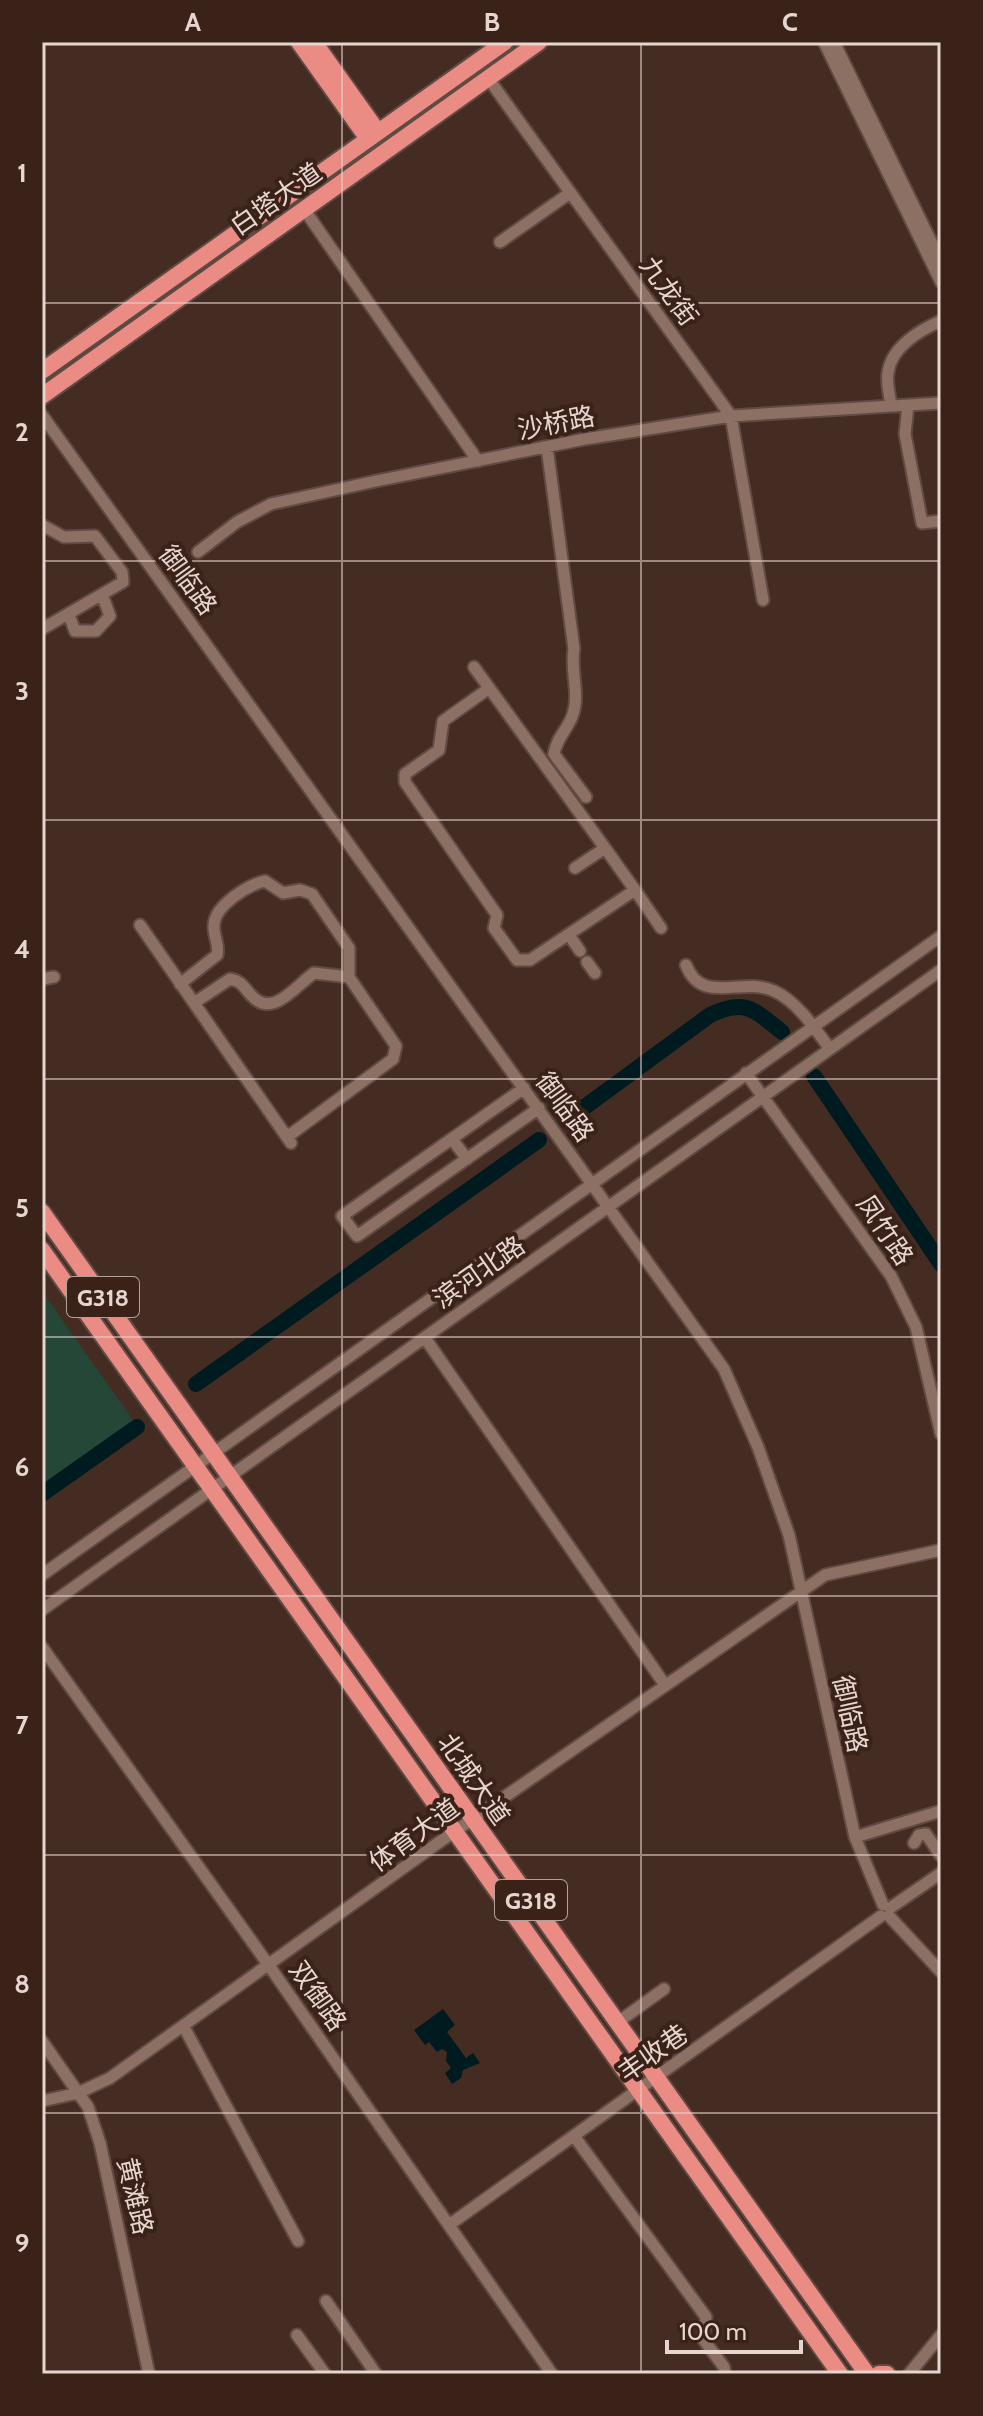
<svg xmlns="http://www.w3.org/2000/svg" width="983" height="2416" font-family="Cabin,'Noto Sans SC',sans-serif">
  <rect width="100%" height="100%" fill="#452c22"/>
  <path fill="#244737" d="M42,1291l92,131 -92,65z"/>
  <path fill="#001b1f" d="M443,2009l12,16 -8,7 19,26 7,-5 7,10 -17,7 -2,8 -9,6 -7,-11 6,-5 -5,-7 1,-9 -5,-3 -5,3 -8,-10 -4,3 -11,-15z"/>
  <g fill="none" stroke-linecap="round" stroke-linejoin="round">
    <path stroke="#001b1f" stroke-width="16" d="M814,1076l127,188
      M567,1120l143,-105c36,-17 44,-5 72,17
      M196,1384l343,-244
      M42,1494l95,-67"/>
    <defs>
      <path id="minor" d="M824,42l117,240
        M834,42l107,220
        M488,78l243,338 32,184
        M304,209l174,252
        M500,242l70,-49
        M908,405l-3,29 17,89 19,-2
        M891,406c-1,-10 -5,-23 -3,-33 3,-26 32,-43 53,-52
        M42,415l682,954 34,78 31,88 66,302 28,68
        M547,447l27,202c-4,22 6,44 -1,65 -4,14 -17,24 -19,40l32,43
        M42,525l22,12 31,-1 27,36 1,10 -81,47
        M198,552l39,-30 34,-18 105,-23 209,-42 146,-23 210,-13
        M69,615l6,16h21l14,-15 -7,-19
        M474,667l131,181
        M488,689l-45,32 -4,29 -34,24v8l92,133 -3,13 23,32h13l105,-70 -30,-42 -30,20
        M635,890l26,38
        M140,925l151,218
        M569,935l11,16
        M587,962l8,11
        M686,965c16,41 55,11 88,26 23,10 42,39 56,58
        M42,979l12,-2
        M180,984l37,-29c3,-10 -4,-19 -3,-30 1,-20 34,-40 51,-44l18,12 17,-3 12,4 37,54v29l47,69 -3,13 -106,78
        M194,1003l36,-24c11,2 13,7 20,15 22,26 44,-7 64,-21l35,4
        M746,1073l145,203 25,51 25,107
        M524,1088l-182,128 15,20 182,-128
        M452,1139l15,20
        M425,1338l240,347
        M42,1575l899,-639
        M42,1610l899,-640
        M42,1647l228,320 282,407
        M855,1837l86,-26
        M914,1843l5,-8 7,-1 15,22
        M890,1908l51,-35
        M889,1916l52,56
        M618,2022l46,-33
        M184,2027l114,214
        M42,2041l46,66 12,36 49,231
        M42,2101l36,-8 32,-15 328,-235 387,-268 116,-25
        M574,2136l132,181 -3,22 21,28 1,7
        M449,2225l432,-309
        M326,2301l50,73
        M297,2335l28,39
        M909,2374l32,-39"/>
      <path id="highway" d="M299,42l69,97
        M314,42l64,90
        M42,371l463,-329
        M42,396l497,-354
        M42,1212l825,1162
        M42,1250l798,1124
        M879,2374h8"/>
    </defs>
    <use href="#minor" stroke="#604a42" stroke-width="15"/>
    <use href="#highway" stroke="#604a42" stroke-width="20"/>
    <use href="#minor" stroke="#8d7064" stroke-width="11"/>
    <use href="#highway" stroke="#ea8b84" stroke-width="16"/>
  </g>
  <path fill="none" stroke="#e7d6d0" stroke-width="2" stroke-opacity="0.55" d="M342,42v2332M641,42v2332M42,303h899M42,561h899M42,820h899M42,1079h899M42,1337h899M42,1596h899M42,1855h899M42,2113h899"/>
  <g text-anchor="middle" dominant-baseline="central" stroke-width="8" stroke-linejoin="round" paint-order="stroke">
    <g fill="#3a2218" stroke="#b3a099" stroke-width="2">
      <rect x="67" y="1277" width="72" height="40" rx="6"/>
      <rect x="495" y="1880" width="72" height="40" rx="6"/>
    </g>
    <g font-size="24" font-weight="bold" fill="#e7d6d0">
      <text x="103" y="1297">G318</text>
      <text x="531" y="1900">G318</text>
    </g>
    <g font-size="26" fill="#e7d6d0" stroke="#3a2218">
      <text transform="translate(276 199) rotate(-35)">白塔大道</text>
      <text transform="translate(669 291) rotate(54)">九龙街</text>
      <text transform="translate(556 423) rotate(-11)">沙桥路</text>
      <text transform="translate(188 580) rotate(54)">御临路</text>
      <text transform="translate(565 1107) rotate(54)">御临路</text>
      <text transform="translate(885 1230) rotate(56)">凤竹路</text>
      <text transform="translate(479 1272) rotate(-35)">滨河北路</text>
      <text transform="translate(850 1714) rotate(78)">御临路</text>
      <text transform="translate(474 1779) rotate(55)">北城大道</text>
      <text transform="translate(414 1835) rotate(-36)">体育大道</text>
      <text transform="translate(318 1996) rotate(55)">双御路</text>
      <text transform="translate(653 2053) rotate(-35)">丰收巷</text>
      <text transform="translate(135 2196) rotate(77)">黄滩路</text>
    </g>
  </g>
  <rect width="983" height="2416" fill="none" stroke="#3a2218" stroke-width="88"/>
  <path d="M667 2340v12h134v-12" fill="none" stroke="#e7d6d0" stroke-width="4"/>
  <text x="679" y="2340" font-size="24" fill="#e7d6d0" stroke="#3a2218" stroke-width="6" paint-order="stroke">100 m</text>
  <rect x="44" y="44" width="895" height="2328" fill="none" stroke="#e7d6d0" stroke-width="3"/>
  <g font-size="26" text-anchor="middle" font-weight="bold" fill="#e7d6d0">
    <text x="193" y="31">A</text>
    <text x="492" y="31">B</text>
    <text x="790" y="31">C</text>
    <text x="22" y="182">1</text>
    <text x="22" y="441">2</text>
    <text x="22" y="700">3</text>
    <text x="22" y="958">4</text>
    <text x="22" y="1217">5</text>
    <text x="22" y="1476">6</text>
    <text x="22" y="1734">7</text>
    <text x="22" y="1993">8</text>
    <text x="22" y="2252">9</text>
  </g>
</svg>
